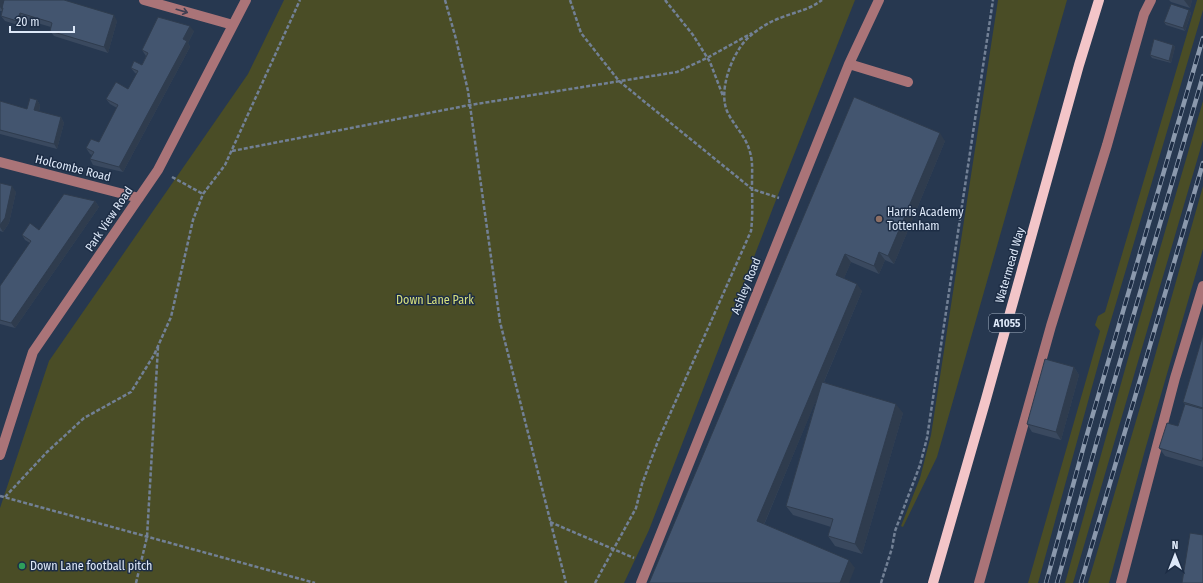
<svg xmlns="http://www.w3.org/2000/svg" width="1203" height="583" font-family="'Fira Sans Condensed',sans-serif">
  <rect width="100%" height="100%" fill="#273850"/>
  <path fill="#4a4d26" d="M284,0h571l-81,205 -125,325 -25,53h-624v-75l49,-147 199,-287z
    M998,0h69l-130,457 -34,70 -2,-1 19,-48 11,-43z
    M1197,0h6v10l-100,337 -65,236h-10l72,-252 -5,-6 3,-9 7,-4z
    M1203,101v39l-130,443h-8l64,-228z
    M1203,186v63l-58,201 -36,133h-21l61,-206z"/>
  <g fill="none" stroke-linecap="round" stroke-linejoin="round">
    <path stroke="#728095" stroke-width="2.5" stroke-dasharray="4 2" stroke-linecap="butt" d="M445,0l11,39 12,52 32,231 66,261
      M570,0l11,33 38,48 133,108 27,9
      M665,0l28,35 17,27 13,34
      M232,151l238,-46 207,-33 30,-14 45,-25
      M172,177l31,17
      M0,496l315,87
      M5,497l42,-45 37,-34 47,-26 23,-37 17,-38 22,-97 10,-26 22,-29 75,-165
      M550,522l84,36
      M136,583l11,-46 11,-190
      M595,583l41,-75 6,-24 16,-43 93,-210c2,-16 1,-32 1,-49 0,-10 1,-20 -2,-30 -4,-15 -14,-24 -21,-37 -13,-21 3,-63 20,-78 9,-8 20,-15 31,-19 15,-6 29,-8 42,-18
      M881,583l11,-35 3,-17 25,-66 7,-27 66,-438"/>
    <path stroke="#aa7478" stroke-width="10" d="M144,0l89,25
      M849,64l59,18
      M0,162l139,36
      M0,455l33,-103 125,-182 88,-170
      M641,583l208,-519 30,-64
      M979,583l72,-257 56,-181 37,-131 7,-14
      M1121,583l54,-205 28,-92"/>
    <path stroke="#f3c5c8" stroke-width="10" d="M933,583l53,-184 93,-334 20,-65"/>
    <defs>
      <path id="rail" d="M1046,583l42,-152 115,-393
        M1057,583l42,-149 104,-358
        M1081,583l122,-420"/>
    </defs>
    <use href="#rail" stroke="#8b99ad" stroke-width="4.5"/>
    <use href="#rail" stroke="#1d2d45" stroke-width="3" stroke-dasharray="9" stroke-linecap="butt"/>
  </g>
  <path fill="#3a495f" d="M0,0l117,21 -9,32 -54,-17 -4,-5 1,-4 -28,-8 -2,7 -16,-5 -4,-5 1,-5h-2z
    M1169,0h23l-2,8 -19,-6z
    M1189,10l2,3 -6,18 -19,-6 -2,-3z
    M194,31l-6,12 2,4 -67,125 -30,-7 -3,-6 2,-4 -2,-1 -4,-6 13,-6 18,-34 -7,-4 -4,-5 22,-10 9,-15 -2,-1 -4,-5 11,-3 4,-9 -4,-6z
    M1173,45l2,2 -4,16 -19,-5 -2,-3z
    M854,97l91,44 -51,123 -9,-4 -6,14 -28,-12 -7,16 18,13 -38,91 79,31 -41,141 -27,-8 -7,-10 3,-9 -38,-12 -7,-9 32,-111 -54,130 91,43 -206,15z
    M37,100l3,5 -1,7 22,5 3,6 -7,26 -57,-15v-33l27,8z
    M0,183l16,9 -7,31 -6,9 -3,-1z
    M95,201l4,6 -84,121 -15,-4v-38l30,-43 -5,-3 -3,-5 17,-5z
    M1203,335v132l-38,-11 -6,-8 19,-22 7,-22 -2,-2z
    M1074,367l5,8 -18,65 -29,-8 -5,-8z"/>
  <path fill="#2f3c4e" d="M0,0h5l-3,8 1,2v1l-3,-4z
    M1184,0h8l-2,8z
    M1189,10l2,3 -6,18 -2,-3z
    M20,13l3,6 -2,7 -4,-5z
    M114,15l3,6 -9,32 -4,-6z
    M190,26l4,5 -6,12 2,4 -67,125 -4,-5z
    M1173,45l2,2 -4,16 -2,-2z
    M37,100l3,5 -2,11 -4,-6z
    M61,117l3,6 -7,26 -3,-5z
    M940,133l5,8 -51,123 -6,-8z
    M12,186l4,6 -7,31 -6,9 -3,-5v-2z
    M95,201l4,6 -84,121 -4,-5z
    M879,252l6,8 -6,14 -5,-8z
    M845,254l6,8 -9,21 -6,-8z
    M857,284l5,7 -100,238 -5,-8z
    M1074,367l5,8 -18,65 -5,-8z
    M896,404l7,9 -41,141 -7,-10z
    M849,560l6,8 -6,15h-9z"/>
  <path fill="#43556f" stroke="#2f3c4e" d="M4,0h60l50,15 -10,32 -54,-16 2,-8 -2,-1 -30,-9 -3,8 -16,-5 2,-8h-1z
    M1171,4l18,6 -6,18 -19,-6z
    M158,17l32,9 -7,13 4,2 -68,126 -29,-8 4,-7 -8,-4 5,-9 8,3 19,-37 -12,-6 10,-17 12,7 10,-18 -7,-3 3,-7 8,4 6,-12 -6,-3z
    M1154,39l19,6 -4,16 -19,-6z
    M854,97l86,36 -52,123 -9,-4 -5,14 -29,-12 -9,21 21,9 -100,237 92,39 -9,23h-191z
    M30,98l7,2 -3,10 27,7 -7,27 -54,-14v-29l27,8z
    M0,183l12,3 -7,32 -5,7z
    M64,194l31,7 -84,122 -11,-3v-34l31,-45 -9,-6 8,-12 9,7z
    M1203,335v73l-20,-6z
    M1045,359l29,8 -18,65 -29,-8z
    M822,382l74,22 -41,140 -27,-8 5,-17 -47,-13z
    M1185,404l18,5v48l-1,4 -43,-13 8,-25 11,3z
    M1190,533l13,2v48h-21z"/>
  <defs><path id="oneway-shaft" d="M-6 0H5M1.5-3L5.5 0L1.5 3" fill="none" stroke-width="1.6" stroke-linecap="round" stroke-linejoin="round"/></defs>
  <use stroke="#403f52" href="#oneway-shaft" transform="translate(182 11) rotate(16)"/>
  <circle fill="#8d6e63" stroke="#1d2d45" stroke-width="1.5" cx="879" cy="219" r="4"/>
  <circle fill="#2e9e5b" stroke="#1d2d45" stroke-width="1.5" cx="22" cy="566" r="4"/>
  <g text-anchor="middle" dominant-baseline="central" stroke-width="3" stroke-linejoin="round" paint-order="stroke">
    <rect fill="#1d2d45" stroke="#a3b0c2" stroke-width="1" x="989" y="314" width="36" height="18" rx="3"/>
    <g font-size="11" font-weight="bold" fill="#dde8f8">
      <text x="1007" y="323">A1055</text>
    </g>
    <g font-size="12" fill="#dde8f8" stroke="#1d2d45">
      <text transform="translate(73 168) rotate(14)">Holcombe Road</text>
      <text transform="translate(109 219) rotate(-56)">Park View Road</text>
      <text transform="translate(1010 265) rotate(-74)">Watermead Way</text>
      <text transform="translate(746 286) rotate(-68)">Ashley Road</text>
    </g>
    <g font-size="12" fill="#dde8f8" stroke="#1d2d45" text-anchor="start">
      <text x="887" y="212">Harris Academy<tspan x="887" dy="14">Tottenham</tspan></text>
      <text x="30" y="566">Down Lane football pitch</text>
    </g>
    <g font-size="12" fill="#d7e07d" stroke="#1d2d45">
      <text x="435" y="300">Down Lane Park</text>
    </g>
  </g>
  <g transform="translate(1175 555)" stroke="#1d2d45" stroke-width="3" paint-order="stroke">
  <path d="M0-3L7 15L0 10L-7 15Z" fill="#dde8f8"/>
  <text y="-6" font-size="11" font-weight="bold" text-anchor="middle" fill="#dde8f8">N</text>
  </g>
  <path d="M10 26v6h64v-6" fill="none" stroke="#dde8f8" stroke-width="2"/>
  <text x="16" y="26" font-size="12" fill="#dde8f8" stroke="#1d2d45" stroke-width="3" paint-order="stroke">20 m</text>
</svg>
